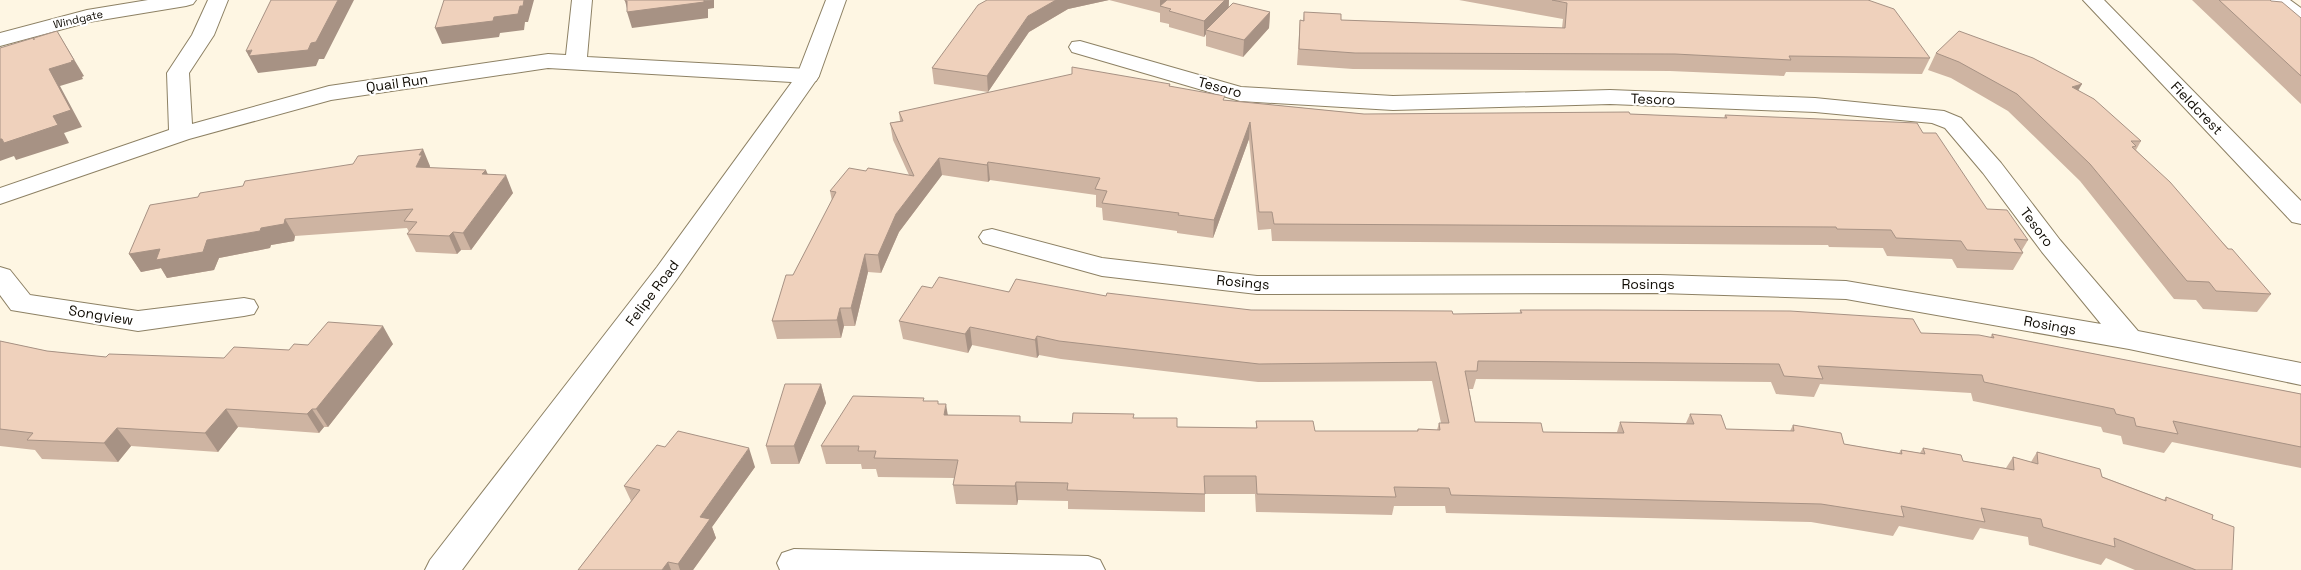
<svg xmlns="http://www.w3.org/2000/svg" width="2301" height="570" font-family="'Space Grotesk',sans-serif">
  <rect width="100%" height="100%" fill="#fef6e3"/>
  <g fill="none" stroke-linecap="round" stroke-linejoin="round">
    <defs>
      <path id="street" d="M148,0h48l-3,4 -7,2 -97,16 -89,24v-13l87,-23z
        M208,0h20l-14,35 -25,38 3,51 137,-38 219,-32 18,1 6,-55h20l-5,57 221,12 8,2 3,5 -3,5 -8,2 -260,-15 -217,32 -142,39 -189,65v-16l169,-58 -2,-57 25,-38z
        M2267,0h23l11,8v16l-7,-2z
        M1080,41l161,46 152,9 217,-6 205,8 129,13 17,7 40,45 59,77 78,91 163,32v22l-172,-36 -283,-50 -186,-6 -403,1 -155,-18 -119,-33 -4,-6 4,-6 9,-2 110,29 155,18 403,-1 186,6 255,43 -59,-72 -59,-79 -38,-45 -13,-5 -117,-11 -205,-8 -217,6 -153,-9 -168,-49 -3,-5 3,-5z
        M0,267l10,3 20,25 108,16 106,-13 10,2 4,7 -4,7 -10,2 -106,15 -127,-21 -11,-15z
        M794,549l294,7 12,4 5,10h-325l-3,-7 5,-10z"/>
      <path id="secondary" d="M826,0h20l-27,76 -142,203 -215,291h-37l5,-10 227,-293 140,-192z
        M2083,0h21l197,201v23l-9,-2z"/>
    </defs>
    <use href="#street" stroke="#8d8164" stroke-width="2"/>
    <use href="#secondary" stroke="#8d8164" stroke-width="2"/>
    <use href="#street" fill="#fff" fill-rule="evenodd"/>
    <use href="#secondary" fill="#fff" fill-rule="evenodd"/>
  </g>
  <path fill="#ceb4a2" d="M987,0h242v7l41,5 -1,16 -26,29 -37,-11v-12l-2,3 -35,-10v-3l-9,-2v-9l-51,-13 -41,9 -39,23 -41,60 -54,-8 -2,-16z
    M1459,0h409l62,58 -8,16 -136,-2 -2,4 -114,-5 -317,-2 -56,-4 3,-45 3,1 1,-9 37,8 221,8 1,-9z
    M2192,0h78l31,18v86z
    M1936,53l142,37 63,51 -5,9 135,144 -14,18 -54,-3 -7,-9 -22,-1 -94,-118 -72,-70 -57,-33 -23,-8z
    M1170,84v2l54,14 140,14h266l94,4 1,-3 198,18 64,76 41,31 -6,10 1,3 -10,17 -56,-2 -5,-9 -65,-3 -4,-8 -54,-1 -1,-2 -556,-4 -1,-12 -13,1 -9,-91 -36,99 -36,-5v-2l-74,-11 -1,-12 -6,-1v-12l-106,-15 -2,2 -46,-7 -43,57 -18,41 -13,-1 -13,54h-11l-3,12 -64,1 -5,-18 21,-46 39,-74 -2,-10 36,-20 43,4 -16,-35 -3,-17 10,-2 -1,-9z
    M430,166v2l58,6 25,19 -42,57h-10l-4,4 -41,-2 -9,-18 2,-2 -2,-4 -112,8 -1,5 -23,4 -1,3 -51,10 -5,12 -47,8 -6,-10 -20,4 -12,-18z
    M932,288l174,8 145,14 202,4h67v-4l470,28 2,-4 309,60v74l-129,-26 -8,11 -41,-9 -2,-8 -18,-4 -2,-5 -128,-26 -2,-8 -151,-9 -6,13 -38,-3 -5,-12 -295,-3 -3,10h-4l6,33 68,10h74l3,-10 66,1 4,-9 36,15 64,2 3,-6 51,19 55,9 2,-3 19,3 3,-5 40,13 43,7 7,-11 18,5 6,-10 127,48 2,-3 46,22 20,51h-97l-29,-12 -5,7 -72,-20 -1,-8 -48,-9 -7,12 -74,-14 -6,10 -82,-14 -365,-9 -1,-7h-51l-2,9 -136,-3 -1,-18h-50v18l-137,-3v-8l-50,-1 -1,5 -61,-1 -3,-19 1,-7 -76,-1 -2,-8h-14l-1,-5h-35l-5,-18 103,-45h14v3l10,11 73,7 51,1 62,-5 43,9 79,1v-7l59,10h102l1,-2 19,1 2,-7h2l-9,-42 -174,1 -197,-23 -22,-4 -2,3 -65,-13 -4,8 -65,-14 -4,-18z
    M0,341l47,10 59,6 118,1 65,-8 19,-5 85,-1 -65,83h-4l-5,6 -81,-6 -20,25 -87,-6 -13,16 -76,-3 -7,-9 -35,-4z
    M821,384l5,19 -27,61h-28l-5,-18z
    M665,447l90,20 -43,60 4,11 -23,32h-115l53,-69 -7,-15z"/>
  <path fill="#a79284" d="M338,0h16l-30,59h-5l-3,7 -58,7 -12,-22 65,-8z
    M524,0h10l-6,22h-3l-1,8 -24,3 -1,4 -57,7 -7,-16 59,-11 26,-11z
    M714,0v8l-6,1v9l-76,10 -5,-16h1l-3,-11z
    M1056,0h53l-41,9 -39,23 -41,60 -1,-16 41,-60z
    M1160,0h15l-15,6v8z
    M1225,0h4l-1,12 -22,18v4l-2,3v-16z
    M1270,12l-1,16 -26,29 1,-17z
    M57,31l27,45 -2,1 1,2 -23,7 22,41 -18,6 5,10 -53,17 -2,-4 -14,5v-22l53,-23 -4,-47z
    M2082,84l-10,17v-14z
    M1250,122l-1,17 -36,99 1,-18z
    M423,149l7,17 -1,4 -13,-3 3,-12z
    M939,158l3,17 -43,57 -18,41 -3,-18 18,-41z
    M988,162l2,18 -2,2 -1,-17z
    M486,170l7,17 -11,-13z
    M506,175l7,18 -42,57 -8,-17z
    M285,219l10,17 -1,5 -23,4 -1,3 -51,10 -5,12 -47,8 -6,-10 -20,4 -12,-18 78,-14 54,-12z
    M453,232l8,18 -4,4 -8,-18z
    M865,254l3,18 -13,54 -4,-18z
    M840,308l4,18 -3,12 -4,-18z
    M383,326l10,18 -65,83 -12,-18z
    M970,327l2,18 -4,8 -3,-19z
    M1037,336l2,19 -2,3 -2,-18z
    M821,384l5,19 -27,61 -5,-18z
    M946,404l3,18 -5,-7z
    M226,409l12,18 -20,25 -13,-19z
    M312,409l12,18 -5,6 -12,-19z
    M117,428l14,18 -13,16 -14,-19z
    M749,448l6,19 -43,60 4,11 -23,32h-13l-2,-6 22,-47z
    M1016,482l2,18 -1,5 -2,-19z
    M668,562l3,8h-9z"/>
  <path fill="#efd1bc" stroke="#a79284" d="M271,0h67l-22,42 -5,1 -3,7 -59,6 3,-6 -6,1z
    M444,0h80l-1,6h-3l-2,8 -24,3 -1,4 -58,7z
    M625,0h79v2l-77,10v-11h-2z
    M987,0h69l-28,16 -41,60 -55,-8 46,-63z
    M1167,0h58l-21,21 -35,-10 2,-2 -11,-3z
    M1552,0h316l26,9 36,49 -141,-2 2,4 -116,-6 -320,-1 -56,-4 1,-29 4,1v-9l37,2v6l224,8 2,-25z
    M2219,0h51l1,1 11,1 19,16v58z
    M1233,3l37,9 -26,28 -38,-10z
    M57,31l17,29 -3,1 1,1 -23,7 22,41 -18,6 5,9 -54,18 -2,-4h-2v-91l33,-10 1,2v-2z
    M1959,31l74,27 49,26 -10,3 22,12 47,42h-10l5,5 -4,1 38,35 58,67h4l39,45 -55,-3 -7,-9 -22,-1 -97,-117 -73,-70 -58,-32 -23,-9z
    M1072,67l98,17 -1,2 56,10 -2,4 141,14 265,-2 1,2 97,4 -2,-3 192,8 6,10h13l51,76 20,1 21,30 -14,-1 9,14 -56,-3 -6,-9 -65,-3 -5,-8 -54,-1 -1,-2 -562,-3 -2,-12h-13l-9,-90 -36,98 -36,-5 1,-2 -77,-10 5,-12 -12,-2 5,-11 -112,-16 -1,3 -48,-7 -43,56 -18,41 -13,-1 -14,54h-11l-3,12 -65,1 14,-46h7l43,-83 -6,-1 19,-23 17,3 2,-3 46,8 -24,-53 13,-2 -4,-9 173,-38z
    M423,149l-4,6h3l-6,12 70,3 -4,4 24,1 -43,58 -10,-1 -4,4 -42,-2 10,-12 -13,-1 9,-12 -128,10 -1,5 -23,4 -1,3 -53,9 -4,12 -47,8 4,-11 -31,5 21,-49 48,-8 2,-4 43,-7 2,-5 108,-17 5,-8z
    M939,277l70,15 7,-13 90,17 1,-3 144,17 201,1 1,3 69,-1 -2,-3h77l193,1 123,8 8,14 58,2 15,3 -2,-4 309,60v53l-128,-26 5,13 -42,-8 -2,-8 -18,-4 -2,-5 -130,-27 -2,-7 -164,-9 5,13 -39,-3 -5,-12 -301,-3 -1,10h-12l10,51 66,1 2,9 81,1 -4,-11 74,2 -4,-10 31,1 5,14 68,2 -1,-6 48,8 3,11 58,10 -1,-4 24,4 -2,-6 38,7 2,6 51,9 -1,-13 25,7 -1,-12 63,17 2,8 64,24v-4l47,18 -1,4 22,8 -2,43h-36l-82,-32 1,9 -72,-20 -2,-8 -60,-11 4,14 -84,-16 3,11 -83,-13 -370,-9 -2,-7 -55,-1 2,10 -139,-3 -1,-18h-52l1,18 -138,-4 1,-7 -52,-1 -1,4 -62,-1 5,-25 -84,-2 2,-7h-18l1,-5h-38l32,-50 71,2 -1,3h15v3h8l-2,11 76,1v6l52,1 1,-10 61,1 -1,4h44v9l80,1 -1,-7h57l2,10h103v-2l22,1 -1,-7h10l-13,-61 -177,2 -200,-23 -22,-5 -2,4 -65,-13 -5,7 -66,-13 23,-35 10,2z
    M328,322l55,4 -67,83h-4l-5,5 -81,-5 -21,24 -88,-5 -13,15 -77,-3 6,-7 -33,-4v-88l47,10 59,6 3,-3 115,4 10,-11 55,3 5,-6 14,1z
    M785,384h36l-27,62h-28z
    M678,431l71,17 -49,69 10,2 -32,45 -10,-2 -6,8h-84l62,-80 -16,-4 33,-41 8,2z"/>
  <g text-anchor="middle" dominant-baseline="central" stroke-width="4.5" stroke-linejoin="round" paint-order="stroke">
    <g font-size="11" fill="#0f0b03" stroke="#fff">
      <text transform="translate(78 19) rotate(-13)">Windgate</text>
    </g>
    <g font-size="14" fill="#0f0b03" stroke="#fff">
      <text transform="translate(397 83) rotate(-8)">Quail Run</text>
      <text transform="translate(1220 87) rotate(15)">Tesoro</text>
      <text transform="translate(1653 99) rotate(2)">Tesoro</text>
      <text transform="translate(2197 108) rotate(46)">Fieldcrest</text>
      <text transform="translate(2037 227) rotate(53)">Tesoro</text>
      <text transform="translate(1243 282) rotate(5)">Rosings</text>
      <text x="1648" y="284">Rosings</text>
      <text transform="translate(652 293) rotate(-53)">Felipe Road</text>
      <text transform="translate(101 315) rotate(9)">Songview</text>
      <text transform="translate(2050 325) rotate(10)">Rosings</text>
    </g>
  </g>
</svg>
